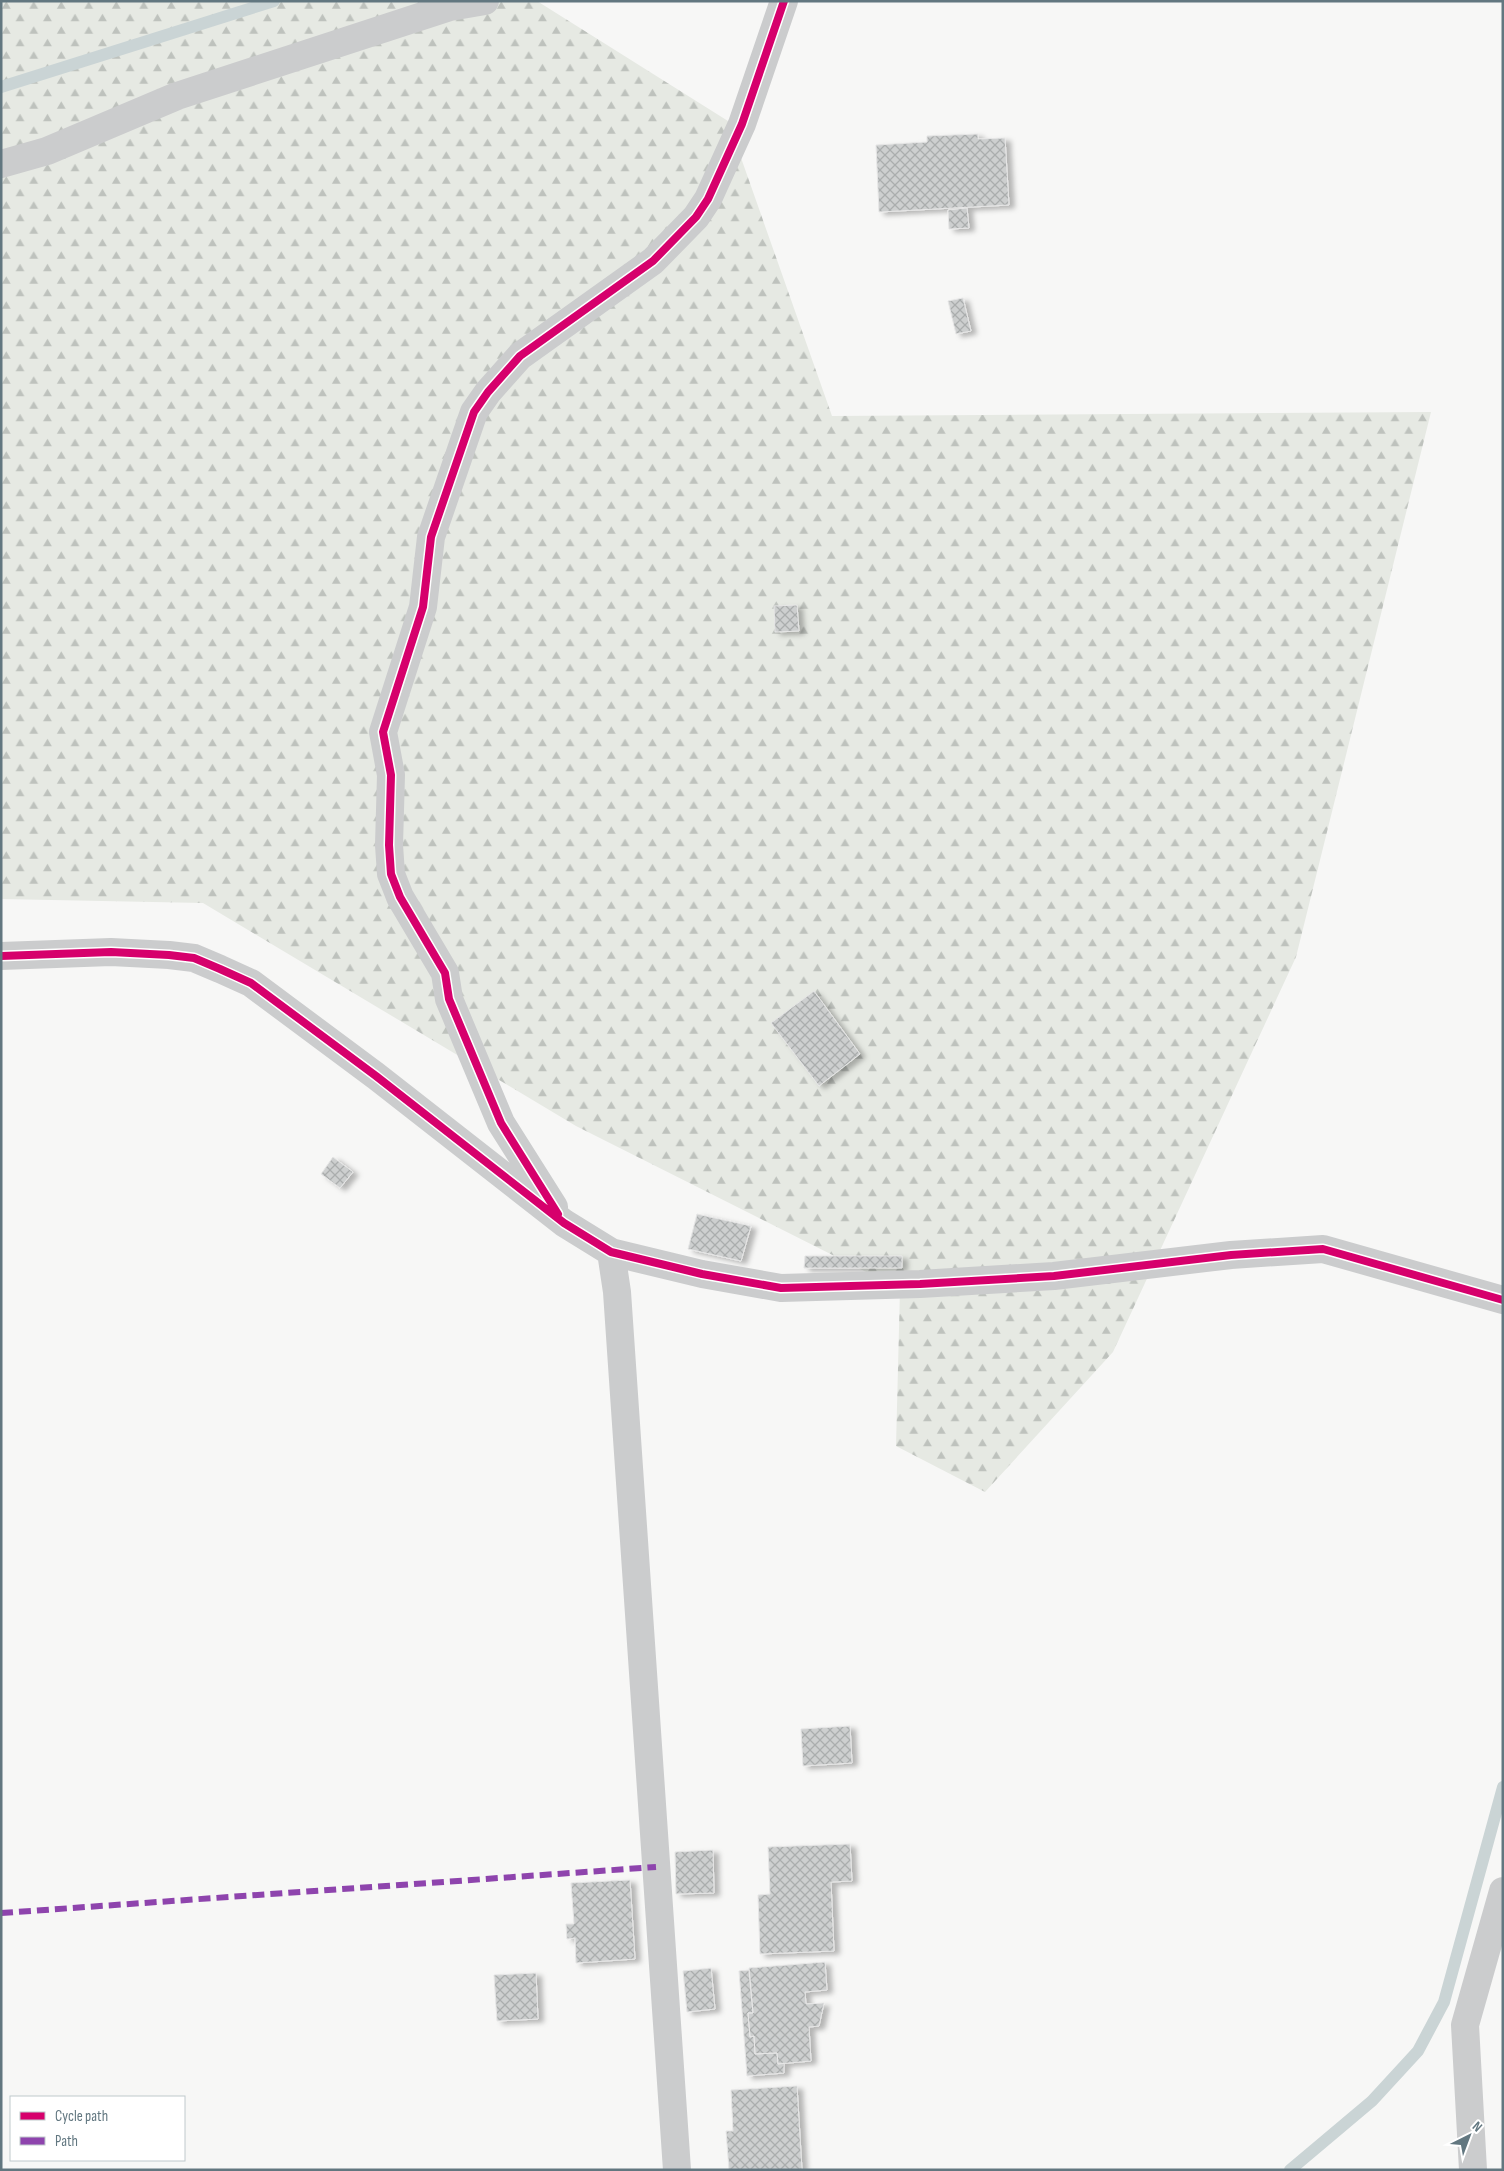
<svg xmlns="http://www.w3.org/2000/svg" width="1504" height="2171" font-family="'Sofia Sans Condensed',sans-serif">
  <defs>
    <pattern id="forest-firs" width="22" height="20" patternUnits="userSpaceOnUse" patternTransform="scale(1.25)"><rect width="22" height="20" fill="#e6e9e3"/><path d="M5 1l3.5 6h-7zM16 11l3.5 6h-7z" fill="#bec2bd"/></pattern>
    <pattern id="building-cross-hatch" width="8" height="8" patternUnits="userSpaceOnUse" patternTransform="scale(1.25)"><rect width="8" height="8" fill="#cdcfcf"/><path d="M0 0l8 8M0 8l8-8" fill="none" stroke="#aaadad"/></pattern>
    <filter id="shadow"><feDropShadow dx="5.5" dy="3" stdDeviation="2.5" flood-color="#0004"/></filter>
  </defs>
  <rect width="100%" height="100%" fill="#f7f7f6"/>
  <path fill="url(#forest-firs)" d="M1,1h536l191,120 104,295 599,-4 -135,545 -183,395 -128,140 -89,-46 4,-157 -324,-163 -373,-223 -202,-4z"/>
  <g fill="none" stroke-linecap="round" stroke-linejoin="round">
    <path stroke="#cad4d5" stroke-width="12" d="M1,87l273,-86
      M1290,2170l82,-69 46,-50 26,-49 59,-215"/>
  </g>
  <path fill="url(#building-cross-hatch)" stroke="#e6e6e6" filter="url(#shadow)" d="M978,134v5l27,-1 4,67 -130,7 -3,-67 51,-3v-6z
    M967,208l2,20 -20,1 -1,-19z
    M963,298l8,33 -15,3 -8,-33z
    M797,605l2,26 -24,1 -1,-26z
    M814,991l46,63 -41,32 -48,-63z
    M333,1157l20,15 -13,16 -19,-14z
    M697,1214l54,12 -10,35 -53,-12z
    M805,1256h97v12h-98z
    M850,1726l2,37 -49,3 -2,-37z
    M850,1844l2,37 -21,1 3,69 -74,3 -2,-59 12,-1 -2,-47z
    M713,1850l1,43 -38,1 -1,-42z
    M630,1880l5,79 -59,4 -1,-25 -8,1 -1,-15h8l-3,-41z
    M825,1962l2,28 -22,2 1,12 18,-1 -5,23 -10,1 2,34 -33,3 -1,-11 -22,1 -1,-18 -4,1 -2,-24h5l-4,-45z
    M711,1968l4,41 -28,3 -4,-41z
    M749,1970l4,43h-5l2,24 4,-1 1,18 22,-1 1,11 6,-1v10l-37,3 -8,-105z
    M536,1973l2,46 -41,2 -3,-46z
    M797,2086l5,84h-73l-3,-39h7l-2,-41z"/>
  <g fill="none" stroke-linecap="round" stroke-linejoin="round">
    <path stroke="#cbcccd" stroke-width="28" d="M1,164l46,-13 130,-55 273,-89 35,-6
      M1,956l110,-4 58,3 25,3 26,11 31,14 125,93 188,147 47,29 91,22 79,14 139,-4 134,-8 177,-21 92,-6 180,51
      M554,1207l-53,-84 -52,-124 -4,-26 -45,-76 -9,-23 -2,-29 2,-70 -8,-43 40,-125 8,-70 43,-125 14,-20 32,-36 133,-95 43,-44 12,-18 34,-75 42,-123
      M611,1252l6,40 60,878
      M1473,2170l-8,-145 38,-134"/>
    <path stroke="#8e44ad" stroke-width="6" stroke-dasharray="12 6" stroke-linecap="butt" d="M1,1913l655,-46"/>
    <defs>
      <path id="cycleway" d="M1,956l110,-4 58,3 25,3 26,11 31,14 125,93 188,147 47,29 91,22 79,14 139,-4 134,-8 177,-21 92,-6 180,51
        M558,1214l-57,-91 -52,-124 -4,-26 -45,-76 -9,-23 -2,-29 2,-70 -8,-43 40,-125 8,-70 43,-125 14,-20 32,-36 133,-95 43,-44 12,-18 34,-75 42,-123"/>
    </defs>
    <use href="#cycleway" stroke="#fff" stroke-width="11"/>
    <use href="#cycleway" stroke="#d6006c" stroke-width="8"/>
  </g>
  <rect width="1504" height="2171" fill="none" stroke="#627780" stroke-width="5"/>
  <rect x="10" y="2096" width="175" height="65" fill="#ffffff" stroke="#c0c9cc"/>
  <rect x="20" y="2112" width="25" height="8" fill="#d6006c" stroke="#c0c9cc"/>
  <text x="55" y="2121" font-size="15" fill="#627780">Cycle path</text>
  <rect x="20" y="2137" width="25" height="8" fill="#8e44ad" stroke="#c0c9cc"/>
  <text x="55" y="2146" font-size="15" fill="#627780">Path</text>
  <g transform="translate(1469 2136) rotate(42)" stroke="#ffffff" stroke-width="4" paint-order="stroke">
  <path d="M0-4L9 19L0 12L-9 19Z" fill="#627780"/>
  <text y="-8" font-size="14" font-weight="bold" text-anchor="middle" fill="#627780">N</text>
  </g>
</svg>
